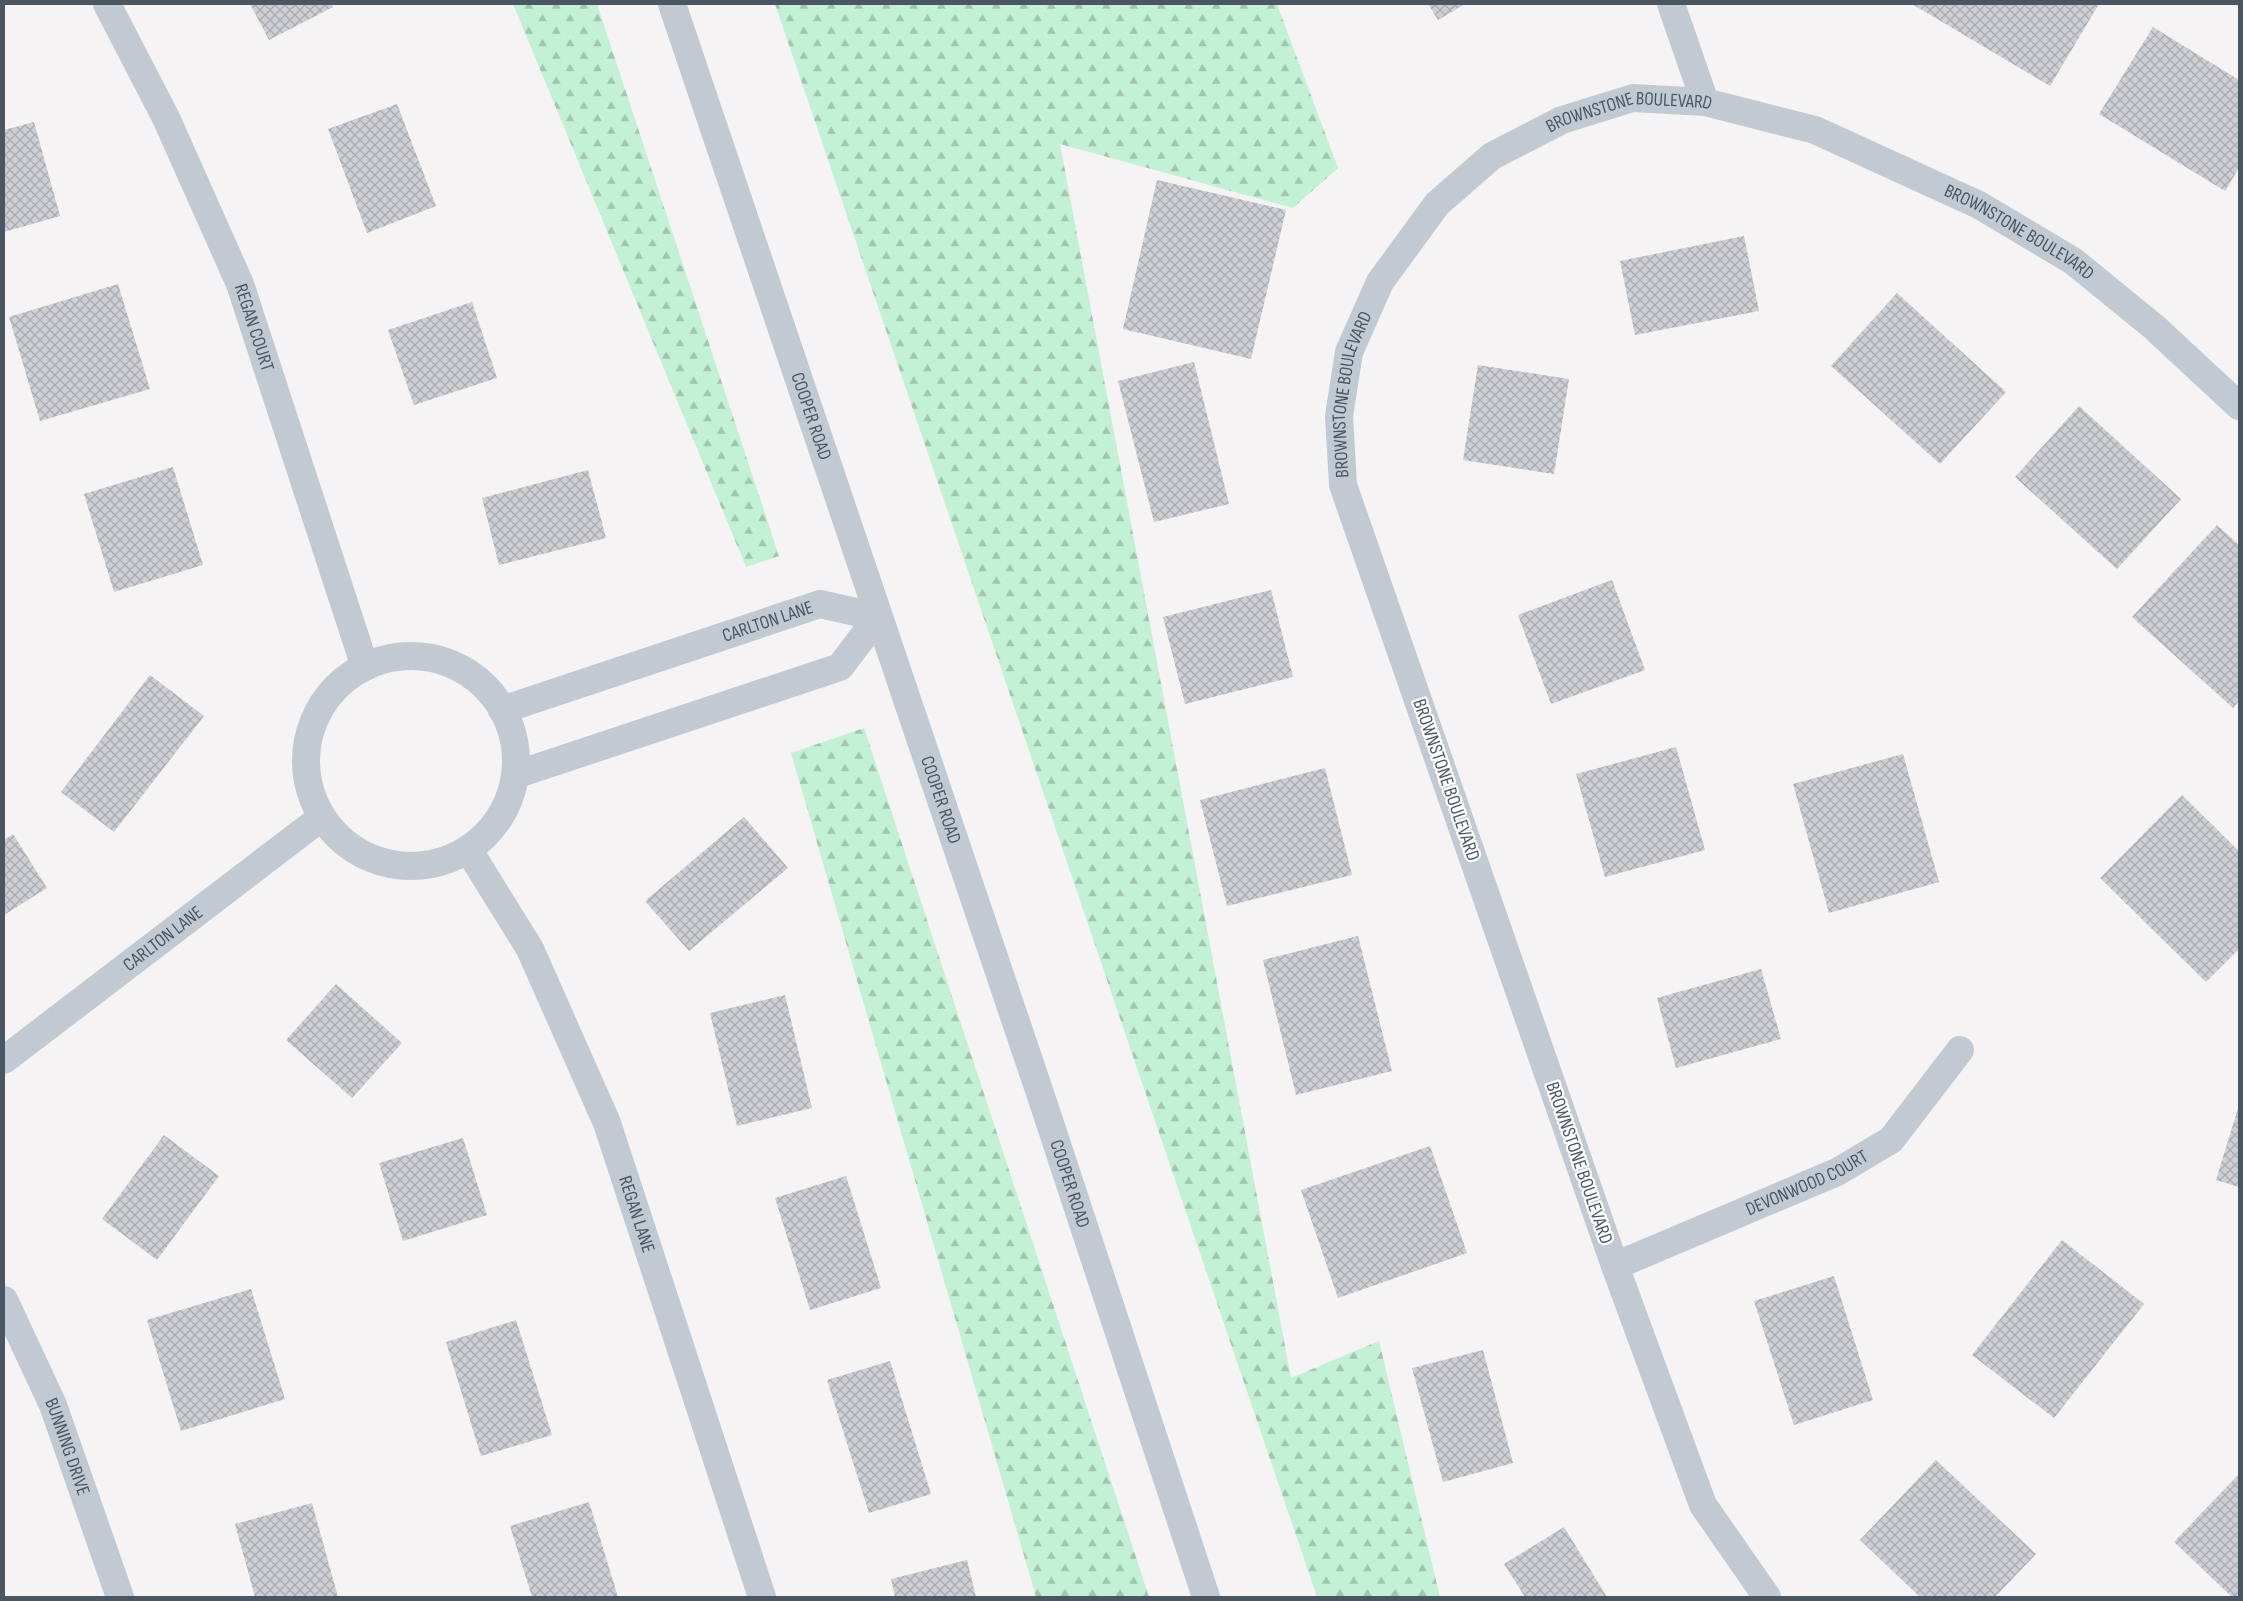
<svg xmlns="http://www.w3.org/2000/svg" width="2243" height="1601" font-family="'Sofia Sans Condensed',sans-serif">
  <defs>
    <pattern id="forest-firs" width="22" height="20" patternUnits="userSpaceOnUse" patternTransform="scale(1.25)"><rect width="22" height="20" fill="#c3f1d5"/><path d="M5 1l3.5 6h-7zM16 11l3.5 6h-7z" fill="#a0c6b0"/></pattern>
    <pattern id="building-cross-hatch" width="8" height="8" patternUnits="userSpaceOnUse" patternTransform="scale(1.25)"><rect width="8" height="8" fill="#cdcfd5"/><path d="M0 0l8 8M0 8l8-8" fill="none" stroke="#a8abb0"/></pattern>
  </defs>
  <rect width="100%" height="100%" fill="#f5f3f3"/>
  <path fill="url(#forest-firs)" d="M513,4h84l182,552 -33,11z
    M775,4h502l61,164 -45,40 -233,-64 231,1234 88,-37 61,256h-123z
    M864,728l285,869h-113l-245,-844z"/>
  <path fill="url(#building-cross-hatch)" d="M250,4h81l2,3 -64,33z
    M1428,4h37l-27,16z
    M1912,4h187l-49,82z
    M2153,27l86,53v88l-14,23 -126,-77z
    M397,104l39,102 -69,27 -39,-104z
    M34,122l26,94 -56,16v-102z
    M1157,180l129,30 -35,149 -128,-30z
    M1744,236l15,75 -124,24 -15,-74z
    M118,284l32,105 -110,32 -31,-104z
    M1897,293l109,99 -66,72 -109,-98z
    M472,302l25,76 -83,27 -26,-75z
    M1194,362l35,142 -75,18 -36,-141z
    M1478,365l91,14 -15,95 -91,-14z
    M2079,406l102,93 -64,70 -102,-92z
    M173,467l30,98 -89,27 -30,-98z
    M588,470l18,68 -107,27 -17,-67z
    M2217,525l22,20v156l-6,7 -101,-91z
    M1612,580l33,90 -94,34 -33,-89z
    M1271,590l22,87 -108,27 -22,-87z
    M150,675l54,41 -90,116 -53,-40z
    M1676,747l29,103 -100,27 -29,-103z
    M1903,754l36,128 -110,31 -36,-129z
    M1325,768l27,107 -125,31 -27,-106z
    M2182,795l57,56v98l-33,33 -106,-104z
    M744,817l44,51 -99,83 -44,-50z
    M13,834l34,54 -43,27v-75z
    M1358,936l34,135 -96,24 -33,-135z
    M1761,969l20,70 -105,29 -19,-70z
    M336,984l66,59 -50,55 -66,-58z
    M785,995l27,113 -75,18 -27,-113z
    M2239,1105v82l-23,-7z
    M164,1135l55,41 -62,84 -55,-41z
    M463,1138l24,77 -84,26 -24,-78z
    M1430,1146l37,107 -129,45 -37,-108z
    M846,1176l35,112 -71,22 -35,-112z
    M2062,1240l82,64 -90,114 -82,-63z
    M1834,1276l39,124 -79,25 -40,-124z
    M251,1289l34,110 -104,32 -34,-111z
    M516,1320l36,115 -71,21 -35,-114z
    M1483,1350l30,113 -70,19 -31,-114z
    M890,1361l41,133 -62,19 -42,-133z
    M1936,1460l100,94 -41,43h-75l-60,-57z
    M2239,1474v123h-7l-58,-55z
    M589,1502l29,95h-86l-22,-71z
    M312,1503l26,94h-83l-20,-73z
    M1564,1527l43,70h-82l-21,-33z
    M967,1560l9,37h-81l-4,-18z"/>
  <g fill="none" stroke-linecap="round" stroke-linejoin="round">
    <g stroke="#c1cad2" stroke-width="28">
      <path id="s1" d="M107,4l59,114 74,166 125,383"/>
      <path d="M1671,4l34,98"/>
      <circle cx="411" cy="761" r="105"/>
      <path id="s2" d="M502,710l318,-106 58,13 -38,50 -325,108"/>
      <path id="s3" d="M468,849l62,100 77,174 155,474"/>
      <path id="s4" d="M4,1060l318,-243"/>
      <path id="s5" d="M1615,1266l222,-94 54,-32 69,-90"/>
      <path id="s6" d="M4,1300l49,105 67,192"/>
      <path id="s7" d="M1767,1597l-64,-92 -88,-239 -272,-781 -4,-69 10,-64 31,-70 57,-78 55,-48 70,-36 71,-22 72,4 110,28 164,75 94,56 81,66 85,79"/>
    </g>
    <path stroke="#c1cad2" stroke-width="28" id="s8" d="M672,4l371,1098 163,495"/>
  </g>
  <g text-anchor="middle" dominant-baseline="central" stroke-width="4.5" stroke-linejoin="round" paint-order="stroke">
    <g font-size="19" fill="#4a5661" stroke="#fff">
      <text stroke="none"><textPath href="#s7" startOffset="1721">BROWNSTONE BOULEVARD</textPath></text>
      <text stroke="none"><textPath href="#s7" startOffset="2141">BROWNSTONE BOULEVARD</textPath></text>
      <text stroke="none"><textPath href="#s1" startOffset="356">REGAN COURT</textPath></text>
      <text stroke="none"><textPath href="#s7" startOffset="1286">BROWNSTONE BOULEVARD</textPath></text>
      <text stroke="none"><textPath href="#s8" startOffset="435">COOPER ROAD</textPath></text>
      <text stroke="none"><textPath href="#s2" startOffset="280">CARLTON LANE</textPath></text>
      <text transform="translate(1446 780) rotate(71)">BROWNSTONE BOULEVARD</text>
      <text stroke="none"><textPath href="#s8" startOffset="840">COOPER ROAD</textPath></text>
      <text stroke="none"><textPath href="#s4" startOffset="200">CARLTON LANE</textPath></text>
      <text transform="translate(1579 1163) rotate(71)">BROWNSTONE BOULEVARD</text>
      <text stroke="none"><textPath href="#s5" startOffset="209">DEVONWOOD COURT</textPath></text>
      <text stroke="none"><textPath href="#s8" startOffset="1245">COOPER ROAD</textPath></text>
      <text stroke="none"><textPath href="#s3" startOffset="404">REGAN LANE</textPath></text>
      <text stroke="none"><textPath href="#s6" startOffset="160">BUNNING DRIVE</textPath></text>
    </g>
  </g>
  <rect width="2243" height="1601" fill="none" stroke="#4a5661" stroke-width="10"/>
</svg>
